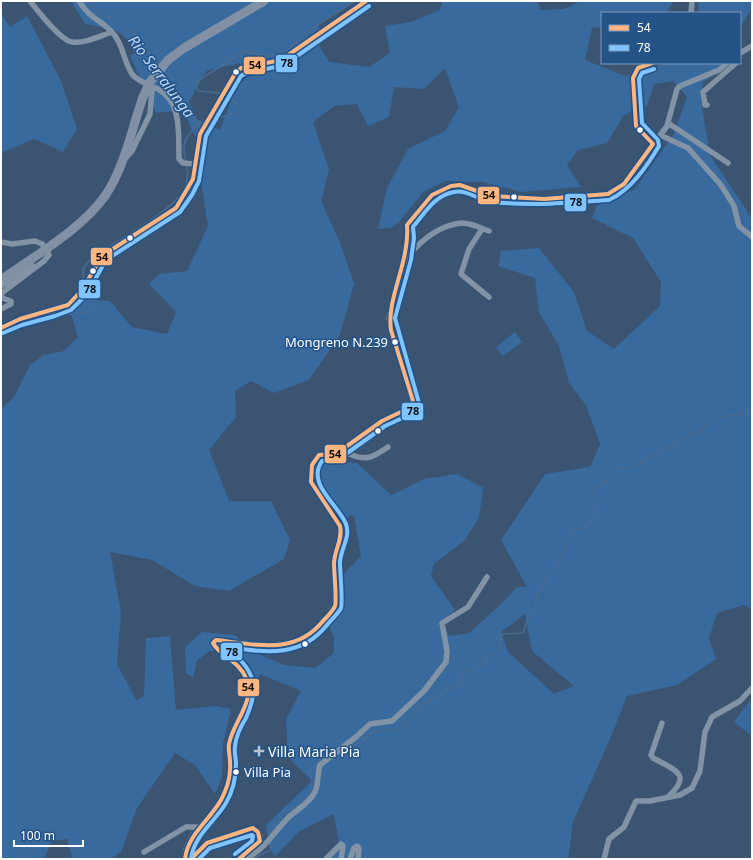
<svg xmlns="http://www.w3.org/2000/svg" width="753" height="860" font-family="'Noto Sans',sans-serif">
  <rect width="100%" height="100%" fill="#3b5472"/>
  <path fill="#386a9e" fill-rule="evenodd" d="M71,1h283l-35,22 1,24 9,15 40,5 21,-14 -5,-27 26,-4 29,-12 2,-9h95l4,9 23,-1 17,-8h93l-8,12h-64v14l-10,1 -7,32 40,16 23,-6 17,-7h68l-30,19 -2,20 9,53 42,64v389l-8,-3 -27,8 -8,25 7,21 -39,26 -50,11 -17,43 -37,83 -5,37h-244l15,-17 -5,-28 -36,18 -23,25 -6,-11 -3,-21 46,-44 -24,-24 -2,-38 15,-28 -41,-17 -7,14 -3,-21 -19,-15 -21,-1 -13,9 -4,18 -7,-5 -1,-26 17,-15 33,3 17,16 32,14 31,3 19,-15v-15l-5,-12 17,-30 -3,-21 18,-19 -7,-41 -10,3 -27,-34 1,-15 9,-8 30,2 34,32 33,-16 33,-5 26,14 -4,30 -15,23 -30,23 -3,12 24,34 -13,10 7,16 20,-3 30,-27 18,-19h10l-26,-47 44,-66 45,-7 10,-23 -14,-39 -17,-22 -10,-37 -20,-34 -4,-34 -37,-12 3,-15 38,-3 35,44 13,39 27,18 46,-43 1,-24 -28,-44 -41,-20 5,-13 38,-16 39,-55 13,-37 -14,-16 -19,3 -7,22 -23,9 -17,28 -29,7 -11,15 14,22 -60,5 -38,-10 -37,-1 -23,11 -24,30 -8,6 -13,1 9,-41 21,-39 37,-18 14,-24 -14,-39 -21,21 -30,-2 -5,30 -21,9 -11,-22 -23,2 -21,16 16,47 -8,32 20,44 13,39 -14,51 -31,45 -35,13 -23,-12 -16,10 1,26 -27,33 20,51h42l19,39 -6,19 -55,32 -34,-5 -43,-26 -42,-8 11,61 -4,51 19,36 8,-4 2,-58 24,-2 6,74 39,-4 16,3 -8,35 -1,33 -7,17 -20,-29 -20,-12 -38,55 -16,44 -11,7h-37l-6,-20 -15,2 -8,18h-43v-450l13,-12 16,-32 14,-10 20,-4 14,-14 -8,-26 14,-12 26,2 22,26 35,7 9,-22 -27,-28 10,-10 28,-3 21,-45 -8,-52 3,-27 -11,-16 -8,-21 -28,3 -26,-57 5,-3c-13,-27 -22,-23 -50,-29zM240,63l7,14 -11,11 -16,42 -23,-11 -8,-17 17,-31zM525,614l7,37 42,35 -20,8 -46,-42 -7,-20z
    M698,1h54v7l-12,20v-15h-41z
    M1,14l9,13 17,-11 34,65 16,48 -14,23 -29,-13 -33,14z
    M515,332l7,10 -19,14 -7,-9z
    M752,698v38l-18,-14z"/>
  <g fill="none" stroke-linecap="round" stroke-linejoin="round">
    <path stroke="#4a6b90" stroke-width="1.5" d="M85,1l50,34 24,31
      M163,72l35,52
      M221,93l-22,-2 -2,-2 -1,-7 47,-30h7l11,3 22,-1 7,-5 12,-14 53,-34
      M198,124l10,3 10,-9 21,-6c-1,-9 -6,-14 -14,-18
      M84,284l-1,-15 8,-11c20,-13 90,-51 95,-73 7,-28 -16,-35 12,-61
      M1,333l8,-5 30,-10 50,-6 5,-5 -2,-10 -6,-9
      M338,754l21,-11 15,-12 22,-1 12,-6 13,-19 19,-9 5,-6 16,-6 -2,-7 2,-3 26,-12v-4l12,-9 3,-15 21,-1 5,-15 7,-11 2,-13 23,-35 13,-29 13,-3 10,-12v-9l-5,-6 3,-12 15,-8 4,-11h7l15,-3 55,-31 8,-2 15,-15c13,1 22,-7 34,-3l5,-6
      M270,835c3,-9 11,-19 19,-25 3,-3 8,-3 11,-5 13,-9 14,-21 10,-35l17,-17h5
      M252,859l19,-9v-6"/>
    <path stroke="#8293a6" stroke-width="5.5" d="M30,1c8,10 30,39 42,41 12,2 28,-6 40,-10
      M79,1c9,15 19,18 31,29 13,12 13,30 22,44 6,8 18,11 26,15 25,13 20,48 21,70l4,4 11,1
      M691,13l1,-12
      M740,53l12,-7
      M652,63l-14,5 -5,10 3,48 17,18
      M707,105h-2l-2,-13 33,-29
      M668,123l60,40
      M660,135l28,13 33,37 13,21 5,20 13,11
      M126,158l6,-7 18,-37 2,-24 2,-2
      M482,229l-13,20 -8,25 28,23
      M1,242l11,2 23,-3 7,3
      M406,259c14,-18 32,-34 56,-36 9,0 19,5 27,8
      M1,286l32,-20
      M1,309l10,-5v-3l-9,-3 -1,-4 2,-2 41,-31 5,-6 -1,-3
      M1,328c7,-3 15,-8 22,-10 20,-7 43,-6 56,-23 10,-12 13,-27 23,-39l74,-48c7,-9 16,-22 18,-33 3,-14 2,-27 6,-41l36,-62 5,-4 40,-8 85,-59
      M349,454c18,7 23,4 39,-7
      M662,723l-11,32 2,3c22,12 40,16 15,39
      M144,852l42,-25h13
      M185,859c-1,-22 26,-41 36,-59 5,-10 10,-23 9,-35 0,-7 -2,-14 -1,-21 3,-15 10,-25 16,-39 13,-27 -11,-46 -30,-58l-2,-4 3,-3c27,2 64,12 89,-2 12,-7 21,-21 30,-32l-1,-48 8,-24 -2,-8 -29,-44 1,-17 7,-10 17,-1 46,-33 25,-12 6,-8 -22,-71 -2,-12 16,-59 3,-21 -1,-13 25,-30 19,-9 9,-1 31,11 53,3 64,-5 16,-10 43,-58 10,-37 3,-3 39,-16 8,-7
      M191,859l16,-16 46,-15c19,12 -4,22 -14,31
      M246,859c21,-12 26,-25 42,-41 9,-9 21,-14 27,-26 4,-8 2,-19 5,-27l36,-28 14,-13 22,-3 32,-30 22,-29 1,-11 -5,-28 26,-16 19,-30
      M326,859l15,-15 2,2 -2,13
      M350,859l4,-11 3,-2 2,2 -1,11
      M604,859l5,-20 15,-12 12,-26h14l30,-6 12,-7 8,-17 5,-39 7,-15 28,-16 12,-13"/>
    <path stroke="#8190a5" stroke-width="9" d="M168,60l16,-12 80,-47
      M1,280c32,-23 82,-52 104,-84 19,-27 27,-68 38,-99"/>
    <path stroke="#8293a6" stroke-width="5.5" d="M42,244l6,8"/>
    <path stroke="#8190a5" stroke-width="9" d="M143,97l7,-15 18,-22"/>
    <defs>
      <path id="bus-1" d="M652,63l-14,5 -5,10 3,48 17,18
        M1,328l19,-9 48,-14 14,-15 20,-34 74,-48 17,-29 7,-45 36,-62 5,-4 40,-8 85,-59
        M185,859c3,-25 24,-38 36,-59 6,-11 10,-25 9,-38 0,-6 -2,-12 -1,-18 4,-22 27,-43 17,-66 -7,-17 -27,-23 -33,-35l3,-3c39,4 79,16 107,-19 4,-4 10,-10 12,-15 2,-5 -1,-34 -1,-42 0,-14 9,-24 6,-38l-29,-44 1,-17 7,-10 17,-1 46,-33 25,-12 6,-8 -22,-71c-5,-31 19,-68 16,-105l25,-30 19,-9 9,-1 31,11 53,3 64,-5 16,-10 29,-40
        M191,859l16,-16 46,-15 5,4 2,9 -21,18"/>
      <path id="bus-2" d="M3,333l19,-8 33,-9 16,-6 16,-16 19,-34 74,-48 12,-17 7,-14 7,-45 35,-60 3,-2 40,-9 85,-59
        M191,859c3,-24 24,-37 35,-56 7,-12 10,-25 10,-39 0,-6 -2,-12 -1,-18 1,-10 6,-20 11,-28 15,-33 7,-50 -20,-71 38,5 74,12 101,-22 4,-5 11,-11 14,-17 2,-7 -1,-36 -1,-45 0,-14 11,-25 6,-39 -8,-20 -40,-40 -24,-63l17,-2 46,-33 26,-12 8,-11 -24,-85 16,-58 3,-22 -1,-11c12,-14 22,-32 41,-35 13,-3 26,9 38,10 40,4 78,1 117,-2 22,-10 38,-34 50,-54l-1,-6 -16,-17 -3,-44 3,-6 12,-4
        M199,859l11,-11 42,-13 1,1 -1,5 -17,13"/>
    </defs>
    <use href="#bus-1" stroke="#245388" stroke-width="7"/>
    <use href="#bus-2" stroke="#245388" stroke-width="7"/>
    <use href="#bus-1" stroke="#ffb580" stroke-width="4"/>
    <use href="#bus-2" stroke="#80c4ff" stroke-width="4"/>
  </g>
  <g fill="#fff" stroke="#245388" stroke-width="1.5">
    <circle cx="236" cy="72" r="3.5"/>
    <circle cx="640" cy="130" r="3.5"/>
    <circle cx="514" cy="197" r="3.5"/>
    <circle cx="130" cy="238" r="3.5"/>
    <circle cx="93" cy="271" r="3.5"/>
    <circle cx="395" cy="342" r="3.5"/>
    <circle cx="378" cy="431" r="3.5"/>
    <circle cx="305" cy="644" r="3.5"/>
    <circle cx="236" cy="772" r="3.5"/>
  </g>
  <path fill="#bac3ce" stroke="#245388" stroke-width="1.5" d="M257 745h4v4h4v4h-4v4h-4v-4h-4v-4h4z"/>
  <g text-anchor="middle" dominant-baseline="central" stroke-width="3" stroke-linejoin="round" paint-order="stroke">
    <g font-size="13" fill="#fff" stroke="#245388" text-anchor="end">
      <text x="388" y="342">Mongreno N.239</text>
      <text x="244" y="772" text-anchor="start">Villa Pia</text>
    </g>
    <g font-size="14" fill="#fff" stroke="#245388" text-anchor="start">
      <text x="268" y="751">Villa Maria Pia</text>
    </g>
    <g font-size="15" font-style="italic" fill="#bbd5f1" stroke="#245388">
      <text transform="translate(162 76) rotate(53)">Rio Serralunga</text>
    </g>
  </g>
  <g stroke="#245388" stroke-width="1.5">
    <rect x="275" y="54" width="23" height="19" rx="4" fill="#80c4ff"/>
    <rect x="243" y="56" width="23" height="19" rx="4" fill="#ffb580"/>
    <rect x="477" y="186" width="23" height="19" rx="4" fill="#ffb580"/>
    <rect x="564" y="193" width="23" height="19" rx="4" fill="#80c4ff"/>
    <rect x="90" y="247" width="23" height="19" rx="4" fill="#ffb580"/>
    <rect x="78" y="279" width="23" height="20" rx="4" fill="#80c4ff"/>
    <rect x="401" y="402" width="23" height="19" rx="4" fill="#80c4ff"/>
    <rect x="324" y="444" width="23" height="20" rx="4" fill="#ffb580"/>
    <rect x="220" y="642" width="23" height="19" rx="4" fill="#80c4ff"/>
    <rect x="237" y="678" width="23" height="19" rx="4" fill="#ffb580"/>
  </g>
  <g font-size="11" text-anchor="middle" font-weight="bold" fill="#111">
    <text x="287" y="67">78</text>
    <text x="255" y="69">54</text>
    <text x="489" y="199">54</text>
    <text x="576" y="206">78</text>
    <text x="102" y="261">54</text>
    <text x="90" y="293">78</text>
    <text x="413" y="415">78</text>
    <text x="335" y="458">54</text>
    <text x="232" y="656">78</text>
    <text x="248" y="691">54</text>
  </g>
  <rect width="753" height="860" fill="none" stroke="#ffffff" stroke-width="4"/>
  <rect x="601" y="12" width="140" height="52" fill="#245388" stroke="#7c98b8"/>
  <rect x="609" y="25" width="20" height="6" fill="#ffb580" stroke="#7c98b8"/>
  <text x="637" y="32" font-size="12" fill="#ffffff">54</text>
  <rect x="609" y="45" width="20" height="6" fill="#80c4ff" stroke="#7c98b8"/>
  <text x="637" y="52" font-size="12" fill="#ffffff">78</text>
  <path d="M14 840v6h69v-6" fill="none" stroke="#ffffff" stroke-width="2"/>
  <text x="20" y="840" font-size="12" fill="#ffffff" stroke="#245388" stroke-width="3" paint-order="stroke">100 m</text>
</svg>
